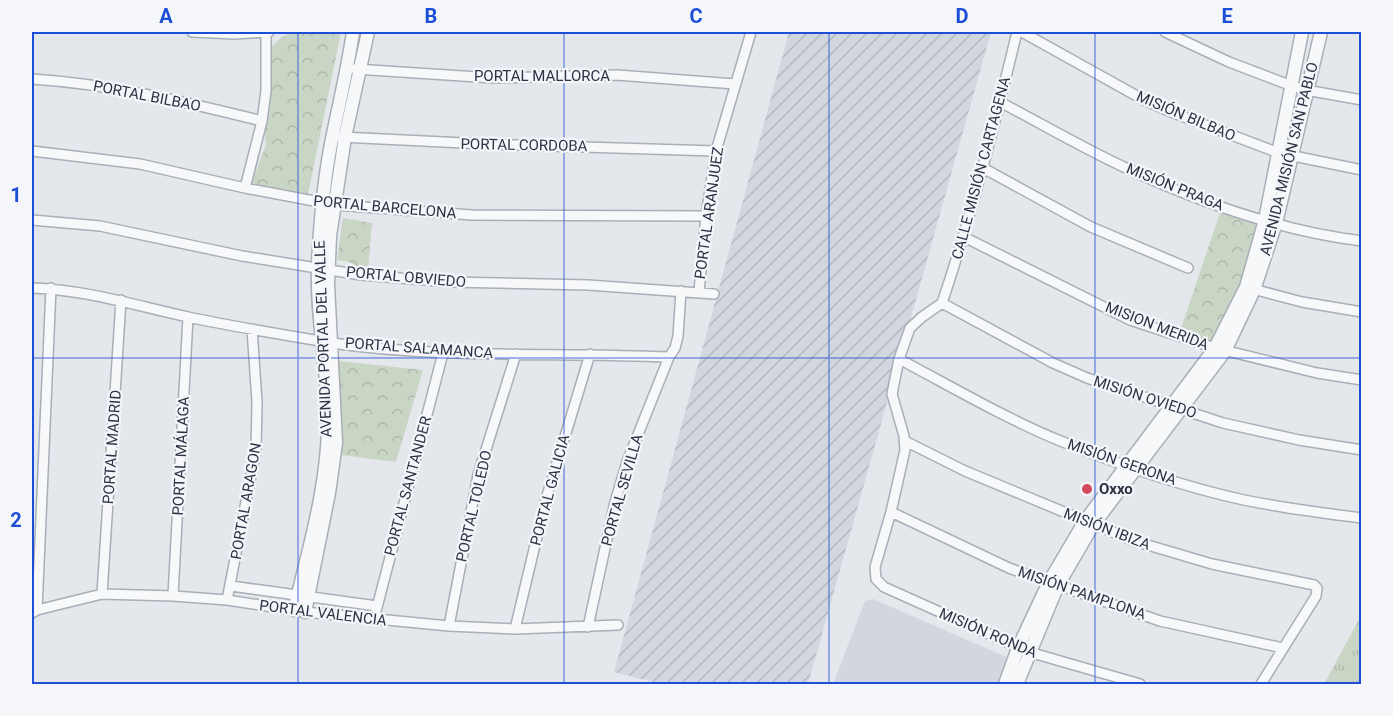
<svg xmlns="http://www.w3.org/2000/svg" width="1393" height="716" font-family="Roboto,sans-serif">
  <defs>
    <pattern id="industrial-furrows" width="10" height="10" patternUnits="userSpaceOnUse" patternTransform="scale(1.5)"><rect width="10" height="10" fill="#d2d6de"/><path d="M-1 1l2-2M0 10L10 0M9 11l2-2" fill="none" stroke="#b4b8c0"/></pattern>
    <pattern id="grass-tufts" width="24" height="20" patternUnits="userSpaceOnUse" patternTransform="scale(1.5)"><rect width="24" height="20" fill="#c9d6c5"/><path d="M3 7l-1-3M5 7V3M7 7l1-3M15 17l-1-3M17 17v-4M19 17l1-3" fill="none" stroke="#adb8ab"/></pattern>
    <pattern id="forest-crowns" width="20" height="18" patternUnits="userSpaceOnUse" patternTransform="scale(1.5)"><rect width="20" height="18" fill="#c9d6c5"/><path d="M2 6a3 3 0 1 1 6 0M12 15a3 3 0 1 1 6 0" fill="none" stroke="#adb8ab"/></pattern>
  </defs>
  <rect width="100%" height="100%" fill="#e4e7ec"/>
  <path fill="#d2d6de" d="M873,599l138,60 -8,25h-170l32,-83z"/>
  <path fill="url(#industrial-furrows)" d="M789,32h202l-183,652h-147l-47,-12z"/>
  <path fill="url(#grass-tufts)" d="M1361,616v68h-37z"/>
  <path fill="url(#forest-crowns)" d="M296,32h45l-33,162 -57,-10 15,-39 -2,-17 5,-79 14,-13z
    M1220,213l41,12 -19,60 -33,59 -30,-10z
    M343,218l29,5 -4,47 -10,-1 -8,-7 -13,-2z
    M338,361l85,9 -27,92 -55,-7z"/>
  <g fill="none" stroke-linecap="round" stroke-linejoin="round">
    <defs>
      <path id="minor" d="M192,32l42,2 35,-2
        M1022,32l122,68 27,12 108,41 83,17
        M1165,32l64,30 63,24 14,4 56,10
        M355,69l138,9 124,-3 118,9
        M32,79c78,5 154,23 230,42
        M1000,102c42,22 83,46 126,66 73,34 155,63 236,73
        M341,137l144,7 231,7
        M32,151l108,13 105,24 90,17 137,10 234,1
        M983,168l108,59 97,41
        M245,188l17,-67 4,-30v-58
        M32,220l68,6 142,30 119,19 89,7 138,3 126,9
        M964,237l166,83 85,28 102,25 45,7
        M32,288c56,2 101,17 156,29 47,10 96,18 144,26 111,16 224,9 337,14
        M1249,288l53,14 60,10
        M699,292l7,-76 10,-65 35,-119
        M942,303l-20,14 -12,11 -11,31 -7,35 12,42 1,14 -14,62 -16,55 1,12 8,8 145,65 111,32
        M942,303l111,60 34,15 136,45 76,17 63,10
        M942,303c30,-89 53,-180 75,-271
        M899,359c53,28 104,58 159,81 57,23 126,47 186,60 39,8 78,13 118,18
        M905,441l60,30 169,70 78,23 102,21 3,3 -1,8 -55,88
        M891,512l118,56 151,53 123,27
        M231,586l146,20
        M102,594l19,-294
        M173,596l15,-279
        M227,600l29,-150 1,-48 -5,-73
        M37,610l14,-322
        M32,613l5,-3 65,-16 71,2 54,4 78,12 144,14 66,3 103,-4
        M374,619l69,-266
        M449,626l29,-151 38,-121
        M588,627l27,-125 12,-40 42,-105 6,-9 3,-12 3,-45
        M515,629l31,-130 44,-145"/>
      <path id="tertiary" d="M294,610c15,-61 36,-133 34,-196 -1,-49 -12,-100 -10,-149 2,-44 6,-89 15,-131 7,-34 15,-68 20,-102
        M305,612l24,-119 7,-50 -8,-159 2,-48 15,-99 23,-105
        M1005,684l13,-36 31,-66 36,-61 130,-173 31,-61 19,-67 37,-188
        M1017,684l41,-99 35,-60 132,-174 29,-61 22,-67 45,-191"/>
    </defs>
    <use href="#minor" stroke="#a9aeb7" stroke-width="12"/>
    <use href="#tertiary" stroke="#a9aeb7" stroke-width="15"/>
    <use href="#minor" stroke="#f7f8fa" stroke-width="9"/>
    <use href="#tertiary" stroke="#f7f8fa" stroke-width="12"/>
  </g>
  <path fill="none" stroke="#1d4ed8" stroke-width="1.5" stroke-opacity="0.55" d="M298,32v652M564,32v652M829,32v652M1095,32v652M32,358h1330"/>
  <circle fill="#d1495b" stroke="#f4f6f9" stroke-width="2" cx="1087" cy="489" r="6"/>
  <g text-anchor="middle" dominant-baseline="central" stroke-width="4.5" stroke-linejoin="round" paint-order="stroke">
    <g font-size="15" fill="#2b3445" stroke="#f4f6f9">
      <text x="542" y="76">PORTAL MALLORCA</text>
      <text transform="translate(147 96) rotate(11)">PORTAL BILBAO</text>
      <text transform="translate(1186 116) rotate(23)">MISIÓN BILBAO</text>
      <text transform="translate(524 145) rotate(1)">PORTAL CORDOBA</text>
      <text transform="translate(1289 159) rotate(-76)">AVENIDA MISIÓN SAN PABLO</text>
      <text transform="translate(981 168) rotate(-75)">CALLE MISIÓN CARTAGENA</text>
      <text transform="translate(1175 187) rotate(22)">MISIÓN PRAGA</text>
      <text transform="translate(385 207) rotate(5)">PORTAL BARCELONA</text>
      <text transform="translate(709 213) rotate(-82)">PORTAL ARANJUEZ</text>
      <text transform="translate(406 277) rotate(5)">PORTAL OBVIEDO</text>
      <text transform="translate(1157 326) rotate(21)">MISION MERIDA</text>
      <text transform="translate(323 339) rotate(-92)">AVENIDA PORTAL DEL VALLE</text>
      <text transform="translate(419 348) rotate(4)">PORTAL SALAMANCA</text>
      <text transform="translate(1145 397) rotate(18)">MISIÓN OVIEDO</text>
      <text transform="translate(112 447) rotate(-86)">PORTAL MADRID</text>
      <text transform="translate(181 456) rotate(-87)">PORTAL MÁLAGA</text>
      <text transform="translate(1122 462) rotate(19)">MISIÓN GERONA</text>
      <text transform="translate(408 486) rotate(-75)">PORTAL SANTANDER</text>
      <text transform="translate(550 490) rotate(-75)">PORTAL GALICIA</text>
      <text transform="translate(622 490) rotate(-74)">PORTAL SEVILLA</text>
      <text transform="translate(246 501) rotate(-80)">PORTAL ARAGON</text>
      <text transform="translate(474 506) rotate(-77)">PORTAL TOLEDO</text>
      <text transform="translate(1107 529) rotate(21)">MISIÓN IBIZA</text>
      <text transform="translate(1082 593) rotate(19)">MISIÓN PAMPLONA</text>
      <text transform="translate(323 613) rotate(7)">PORTAL VALENCIA</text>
      <text transform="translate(988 633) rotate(23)">MISIÓN RONDA</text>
    </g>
    <g font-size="15" font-weight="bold" fill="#2b3445" stroke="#f4f6f9" text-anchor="start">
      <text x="1099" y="489">Oxxo</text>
    </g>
  </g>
  <rect width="1393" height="716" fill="none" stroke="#f4f6f9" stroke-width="66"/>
  <rect x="33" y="33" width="1327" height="650" fill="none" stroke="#1d4ed8" stroke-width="2"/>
  <g font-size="20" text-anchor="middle" font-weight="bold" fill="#1d4ed8">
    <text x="166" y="23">A</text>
    <text x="431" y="23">B</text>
    <text x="696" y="23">C</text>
    <text x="962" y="23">D</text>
    <text x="1227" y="23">E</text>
    <text x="16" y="202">1</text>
    <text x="16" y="527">2</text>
  </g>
</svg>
